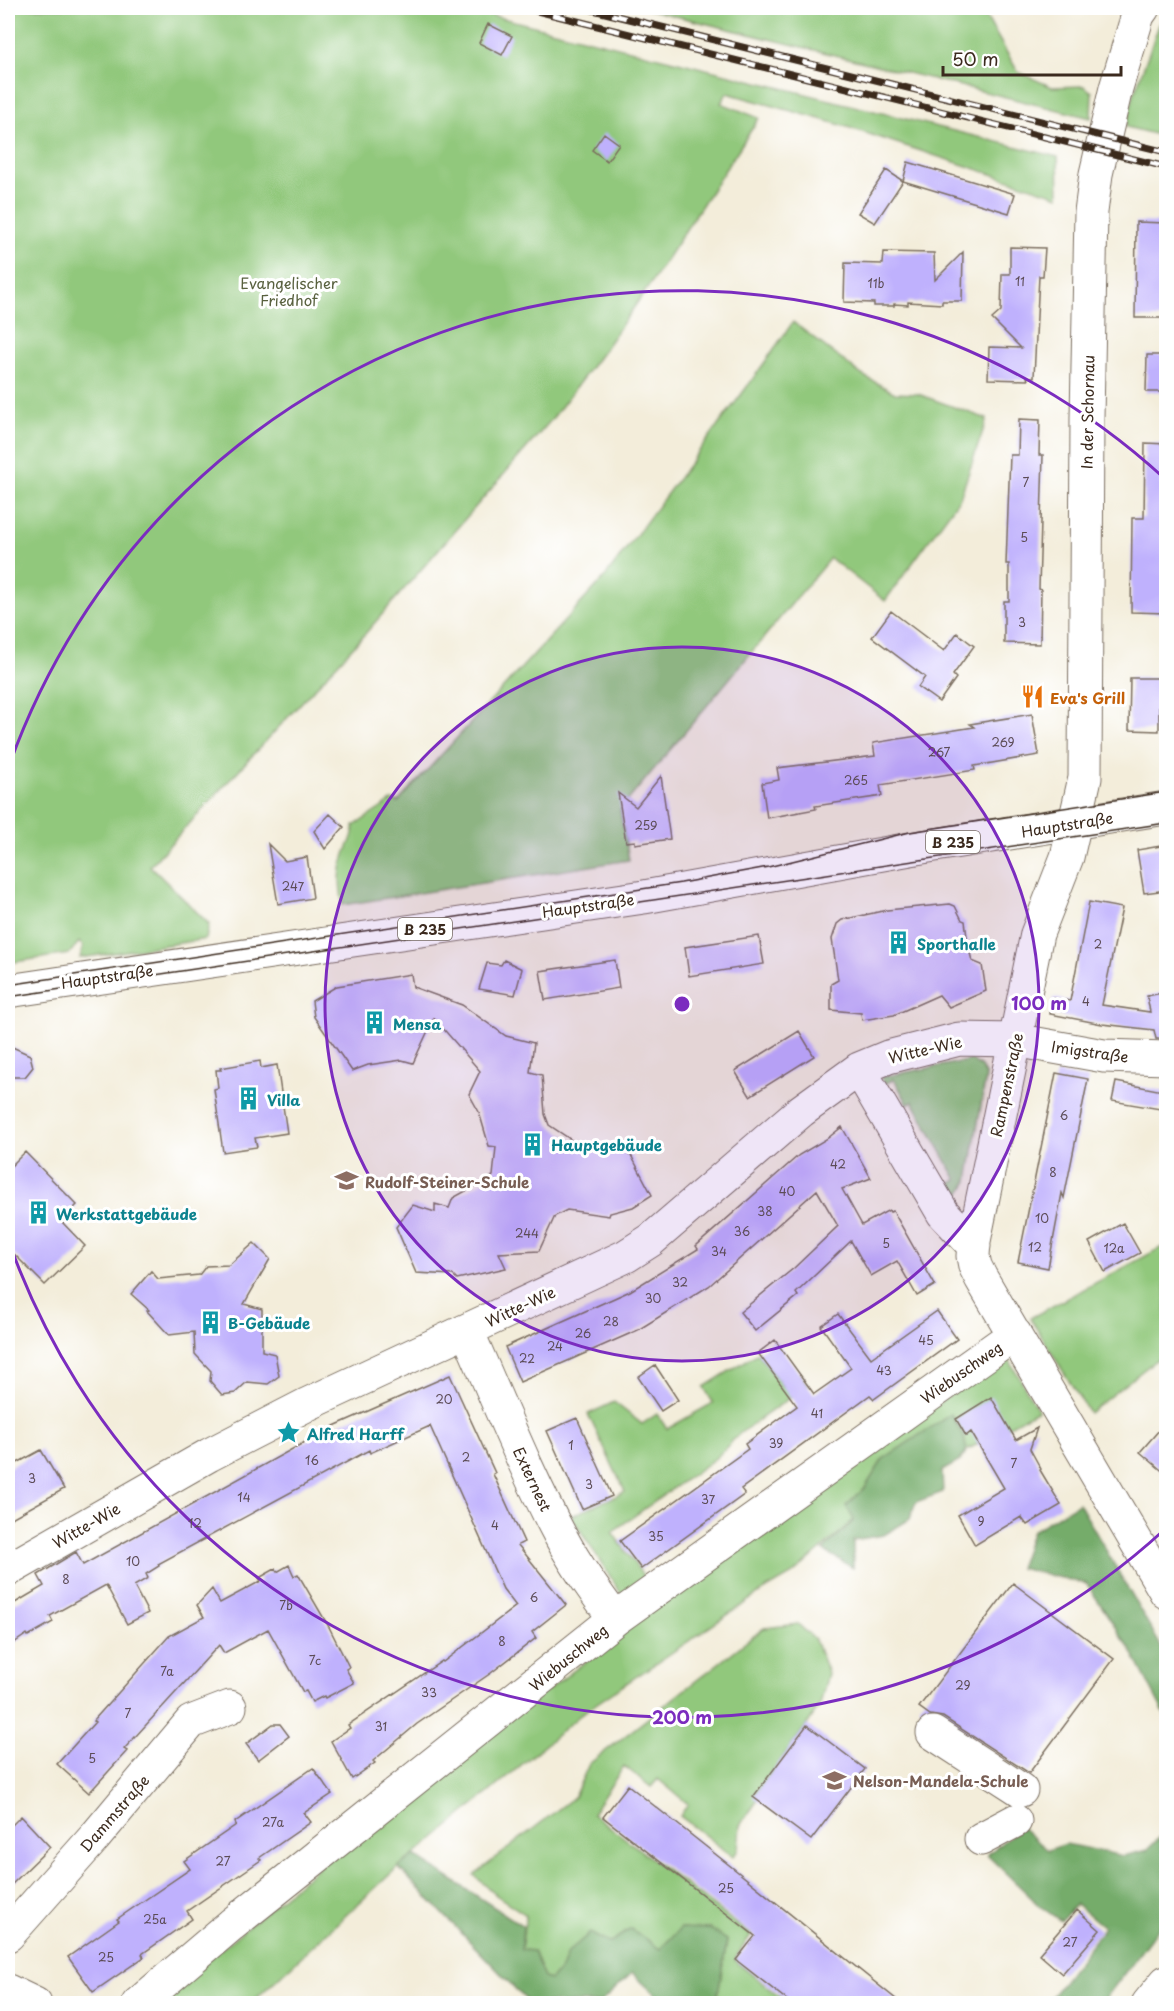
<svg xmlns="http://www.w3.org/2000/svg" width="1174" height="2011" font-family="'Playpen Sans',sans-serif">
  <rect width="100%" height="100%" fill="#fff"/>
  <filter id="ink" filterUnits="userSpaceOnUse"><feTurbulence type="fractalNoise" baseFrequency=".0167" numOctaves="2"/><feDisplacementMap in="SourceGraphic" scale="12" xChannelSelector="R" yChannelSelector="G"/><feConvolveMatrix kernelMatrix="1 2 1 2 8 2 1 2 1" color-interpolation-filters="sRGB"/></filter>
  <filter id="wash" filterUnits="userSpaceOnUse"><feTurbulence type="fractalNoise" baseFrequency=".008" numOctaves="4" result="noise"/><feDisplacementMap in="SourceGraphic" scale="24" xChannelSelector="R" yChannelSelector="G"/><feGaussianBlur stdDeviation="1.35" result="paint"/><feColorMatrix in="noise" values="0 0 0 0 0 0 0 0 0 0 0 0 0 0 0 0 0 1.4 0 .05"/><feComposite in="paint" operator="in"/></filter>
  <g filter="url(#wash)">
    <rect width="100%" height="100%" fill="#f3edda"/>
    <path fill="#91c87b" stroke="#66794c" stroke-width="1.5" d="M8,8h395l26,6 9,-6h24l596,149 1,39 -218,-71 -114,-32 -6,10 38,15 -108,165 -47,67 -52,69 -187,215 -215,232 59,58 -3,15 -126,19 3,-12 -4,-4 -10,12 -61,9z
      M643,8h338l37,64 34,15 32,-1 8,6 -1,26z
      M1166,17v120l-40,-10 8,-33 25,-69z
      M793,322l69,53 33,18 23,1 69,25 -27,79 -75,103 -55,-43 -210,252 9,50 -286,45c-3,-16 -5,-32 1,-47 3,-12 10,-19 10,-32l39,-26 5,2 207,-225 150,-201z
      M972,1060l9,7 5,9 -18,105 -8,13 -11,2 -5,-8 13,-8 -44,-78 -5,2 -14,-25 -9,5 -4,-7z
      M1166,1245v107l-77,61 -59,-95z
      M758,1353l24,33 18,-12 8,11 -69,49 -22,23 -105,75 33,46 -23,17 -51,-79 54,-24 -37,-78 26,-12 28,22 15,-10 10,15 46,-26 -9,-16z
      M1007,1356l31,54 -71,40 -3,-12 -81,21 -18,29 -19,18 9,13 -62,55 -33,19 -176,119 -161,136 -25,19 -147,136 -95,1 193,-163 427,-324z
      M798,1624l17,16 13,33 -8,32 -13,20 -53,71 4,4 -18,25 -2,25 -5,7 -53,-41 8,-12 -30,-25 -7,8 -27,-21 -32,47 159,122 -17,25 53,43h-66l-4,-4 10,-59 -46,-12 -21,21 -29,-20 -22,14 -42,10 -6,16 -11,11 -6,-2 -11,-27 -12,-1 5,-35 -30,-20 -22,-20 100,-78 15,-33 175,-136z"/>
    <path fill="#74ac6b" stroke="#586b44" stroke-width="1.5" d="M951,1414l13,24 3,12 -7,11 -18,10 1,21 -27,10 -6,17 -26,16 -31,5v28l-30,-18 31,-30 -8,-14 19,-18 18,-29z
      M1079,1503l87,152v62l-33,-63 -46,-70 -68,-16 13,-37z
      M1021,1827l27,23 18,-6 57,12 24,-6 19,-19v87l-64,85h-55l57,-76 -28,-23 -15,17 -20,-14 -54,-52z
      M414,1855l109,71 -2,24 12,1 11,27 6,2 11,-11 6,-16 23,-20 19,10 22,-14 29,20 21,-21 29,1 17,11 -10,59 4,4h-56l-33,-30 -32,30h-71l-131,-136z"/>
    <g id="blocks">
      <path fill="#bfb1fd" d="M488,24l24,12 -10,19 -23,-12z
        M604,133l15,11 -12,17 -15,-11z
        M908,162l107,32 -6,19 -106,-32z
        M886,170l17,11 -28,42 -17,-10z
        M1136,222l31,1v65h-2l-1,30h-29z
        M1010,247l35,1 -2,28h-4l-5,101h-7l1,3 -40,-1 1,-32 32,1 -29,-29 9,-8 1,-37h8z
        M884,252l50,1 1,27 28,-28 -1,49h-20v3l-34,-2v3l-14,-1v2h-20v-3l-30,-1 1,-39 38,1z
        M1147,355h20v37h-21z
        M1019,419l21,1 -1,35h4l-4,134 2,1 -1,54 -36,-1v-42h5v-37h-3l4,-109h8z
        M1145,443l22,1v37h-5v37l5,1v94l-36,-1 1,-94h12z
        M891,611l53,40 13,-18 17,13 -21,29 3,3 -17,24 -21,-15 7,-10 -53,-40z
        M1130,678h29v53l-30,-1z
        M1032,714l7,41 -65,11 1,4 -95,15 2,11 -67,10 1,3 -49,9 -5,-35 17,-3 -2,-12 98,-12 -2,-13 101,-16 -4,-3z
        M661,776l9,63 -35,5v-3l-9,1 -8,-49 18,14z
        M330,814l14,13 -19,22 -11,-18z
        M268,844l17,17 22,-4 6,41 -35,6z
        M1167,845v45l-23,3 -7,-43z
        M1089,902l33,6 -20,97 48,7 -3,-16 20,-4v47h-11l-2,-9 -52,-6 -52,-10 3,-16 17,3z
        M950,904l5,2 7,14 3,1 3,24 4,16 10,4 4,26 -37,16 -10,-12 -45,20 -32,5 -1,-7 -30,-3v-26l7,-4 -6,-41 5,-15 5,-4 45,-10z
        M759,936l5,28 -75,12 -4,-29z
        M504,960l18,9 -7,26 -36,-6 8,-26 14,2z
        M615,960l4,28 -74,12 -5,-29z
        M411,974l2,13 49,18 44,31 28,7 -4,29 12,3 3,39 4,11 33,22 20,5 12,-7 18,12 20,38 -19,12 -23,6 -1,3 -42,-6 -12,6 -16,35 -40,2 7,15 -49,11 -4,-4 -37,-2 -20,-46 17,-22 22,7v-8l14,4 4,-10 40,-22 3,-29 -7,-1 -10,-34 -10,-18 11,-23 -46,-53 -21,45 -11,-3 -34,5 -16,6 -38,-54 -2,-16 25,-15z
        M799,1031l15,25 -64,40 -15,-25z
        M8,1045l22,10 3,12 -8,10h-17z
        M260,1061l1,7 16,-3 10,68 -32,5 2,9 -34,5 -9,-63 4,-1 -2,-18h5l-1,-2z
        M1056,1073l32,6 -24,119 -2,-5 -14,75 -30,-6z
        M1116,1082l47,9 -3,18 -48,-8z
        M842,1127l29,51 -29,11 20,36 27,-15 1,2 3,-1 42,74 -18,11 -20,-35 -26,15 -20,-35 -55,52 2,3 -43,35 -15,-19 54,-44 44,-42 -21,-36 -108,96 -71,44 -118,52 -15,-35 125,-56 68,-42 -2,-3 103,-91 29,-17z
        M25,1152l52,53 -16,16 24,25 -40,39 -37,-37v-79z
        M1123,1223l17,30 -35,19 -16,-30z
        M254,1243l16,16 -26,45 18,5v42l13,3 4,22 -11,8 -21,-2 -12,11 -13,2 -12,-14 1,-10 -16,-17 -1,-22 -25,3 -22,-24 2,-1 -18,-16 20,-23 7,8 41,-4 7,-9 23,-1z
        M937,1311l20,28 -83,60 -4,-4 -129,94 4,5 -104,75 -21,-28 128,-92 -3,-5 52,-38 -39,-53 17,-13 39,54 37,-26 -30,-42 17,-12 33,44z
        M655,1365l23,35 -17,11 -23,-34z
        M450,1375l45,98 -2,1 31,68 -6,3 48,60 -34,27 4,6 -45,35 -74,51 -44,37 2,2 -23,16 -21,-38 19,-13 -2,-3 94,-64 1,1 73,-56 -13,-17 -73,-163 -60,27 -1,-3 -211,114 1,2 -13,8 2,4 -14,8 14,27 -21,11 -21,-39 -56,31 3,6 -25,14 -1,-2 -19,13v-40l36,-21 -6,-11 38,-23 7,13 251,-139z
        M991,1397l25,43 21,-12 -7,21 11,20 -1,1 21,35 -34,20 -6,-8 -46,28 -17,-30 46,-27 -33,-56 -5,4 -10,-17z
        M577,1418l35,78 -30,13 -35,-78z
        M1167,1421v54l-27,-23z
        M41,1450l23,39 -56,31v-52z
        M289,1565l5,11 4,-2 31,53 20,40 -3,2 8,14 -29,15 -1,-2 -12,6 -6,-11 -3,1 -35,-63 -44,24 -5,-8 -95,104 3,2 -38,42 -32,-29 38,-42 -2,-1 76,-85 35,-19 -7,-12 15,-16 8,14 41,-22 -2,-3 16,-9 2,3z
        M1013,1583l101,76 -85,114 -86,-56 -13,-2 -11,-8z
        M273,1724h7l9,12 -31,24 -12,-16z
        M807,1725l58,44 -54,71 -58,-43z
        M313,1768l19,26 -28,19 7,9 -52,36 2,2 -74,51 5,8 -50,35 2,3 -51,35 -25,-35 51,-36 -2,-2 73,-50 -6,-8 52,-36 -1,-3z
        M628,1785l110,87 164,132h-110l-56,-44 19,-24 -152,-119z
        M21,1816l29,31 -42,41v-59z
        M1077,1910l23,20 -38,44 -23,-20z"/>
    </g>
  </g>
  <g filter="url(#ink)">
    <use href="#blocks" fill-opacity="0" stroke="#7b6e60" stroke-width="1.5"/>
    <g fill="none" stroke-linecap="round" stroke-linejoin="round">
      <defs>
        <path id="minor" d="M1143,8l-5,7 -22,73 -20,86 -5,38 -4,206 -2,360 -18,79 -30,77 -63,307 -1,15 2,10 6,12 185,314
          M859,1069l84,144 31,33
          M467,1331c31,70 59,141 95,208 15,28 34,54 53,80
          M8,1570l201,-115 99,-51 318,-148 25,-16 150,-129 58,-42 29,-12 71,-18 56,1 89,16 62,2
          M933,1733l88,57
          M981,1839l34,-18
          M8,1935l86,-97 97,-116 39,-15
          M8,1991l27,13
          M138,2004l93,-79 384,-306 400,-285
          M1148,2004l18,-22"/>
        <path id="major" d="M8,991l636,-94 272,-49 250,-40"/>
      </defs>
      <use href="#minor" stroke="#7b6e60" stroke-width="35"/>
      <use href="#major" stroke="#7b6e60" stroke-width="35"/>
      <use href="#minor" stroke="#fff" stroke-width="33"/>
      <use href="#major" stroke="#fff" stroke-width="33"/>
      <path stroke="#3b2a1e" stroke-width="1.5" d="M8,985l673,-102 87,-16 142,-35 256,-40
        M8,997l1158,-174"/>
      <defs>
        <path id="rail" d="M525,8l641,159
          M585,8l581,144"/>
      </defs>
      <use href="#rail" stroke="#3b2a1e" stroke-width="7"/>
      <use href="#rail" stroke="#fff" stroke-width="4.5" stroke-dasharray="14" stroke-linecap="butt"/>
    </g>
  </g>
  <circle cx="682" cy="1004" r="357" fill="#7b2cbf" fill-opacity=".12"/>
  <g fill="none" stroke="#7b2cbf" stroke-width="3">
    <circle cx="682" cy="1004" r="357"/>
    <path d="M1164 1530A714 714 0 0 1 9 1242M9 766A714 714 0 0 1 1164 478"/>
  </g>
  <defs>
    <symbol id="restaurant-bare" viewBox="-9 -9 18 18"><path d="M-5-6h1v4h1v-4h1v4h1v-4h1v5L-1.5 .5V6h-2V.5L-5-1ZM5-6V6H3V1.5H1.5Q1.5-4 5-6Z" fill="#e8710a" stroke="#fff" stroke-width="2.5" paint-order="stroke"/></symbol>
    <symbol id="building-bare" viewBox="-9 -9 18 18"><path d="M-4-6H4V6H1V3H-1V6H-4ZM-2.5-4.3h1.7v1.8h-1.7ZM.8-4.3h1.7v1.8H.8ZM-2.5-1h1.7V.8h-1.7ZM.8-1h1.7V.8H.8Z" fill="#0f9aa8" stroke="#fff" stroke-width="2.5" paint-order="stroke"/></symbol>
    <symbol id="school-bare" viewBox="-9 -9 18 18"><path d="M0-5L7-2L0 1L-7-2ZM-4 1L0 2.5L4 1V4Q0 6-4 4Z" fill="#8d6e63" stroke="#fff" stroke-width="2.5" paint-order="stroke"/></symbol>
    <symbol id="sight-bare" viewBox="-9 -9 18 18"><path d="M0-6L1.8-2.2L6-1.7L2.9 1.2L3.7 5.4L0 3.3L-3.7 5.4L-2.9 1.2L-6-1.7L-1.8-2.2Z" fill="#0f9aa8" stroke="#fff" stroke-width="2.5" paint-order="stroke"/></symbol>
  </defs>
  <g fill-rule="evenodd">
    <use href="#restaurant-bare" x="1016" y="680" width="33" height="33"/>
    <use href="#building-bare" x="882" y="926" width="33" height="33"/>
    <use href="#building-bare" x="358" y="1006" width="33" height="33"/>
    <use href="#building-bare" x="232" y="1082" width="33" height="33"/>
    <use href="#building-bare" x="516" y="1128" width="33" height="33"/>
    <use href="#school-bare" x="330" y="1164" width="33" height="33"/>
    <use href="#building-bare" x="22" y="1196" width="33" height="33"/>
    <use href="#building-bare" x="194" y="1306" width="33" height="33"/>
    <use href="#sight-bare" x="272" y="1416" width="33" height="33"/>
    <use href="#school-bare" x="818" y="1764" width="33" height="33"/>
  </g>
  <g text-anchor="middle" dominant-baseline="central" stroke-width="6" stroke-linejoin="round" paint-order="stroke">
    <g font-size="12" fill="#5c4c56">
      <text x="1020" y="281">11</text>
      <text x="876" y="283">11b</text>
      <text x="1026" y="482">7</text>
      <text x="1024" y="537">5</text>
      <text x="1022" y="622">3</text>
      <text x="1003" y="742">269</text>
      <text x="939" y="752">267</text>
      <text x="856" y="780">265</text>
      <text x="646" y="825">259</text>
      <text x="293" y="886">247</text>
      <text x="1098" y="944">2</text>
      <text x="1086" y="1001">4</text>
      <text x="1064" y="1115">6</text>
      <text x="838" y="1164">42</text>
      <text x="1053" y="1172">8</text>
      <text x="787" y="1191">40</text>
      <text x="765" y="1211">38</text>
      <text x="1042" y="1218">10</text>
      <text x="742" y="1231">36</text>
      <text x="527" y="1233">244</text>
      <text x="886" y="1243">5</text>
      <text x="1035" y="1247">12</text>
      <text x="1114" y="1248">12a</text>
      <text x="719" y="1251">34</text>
      <text x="680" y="1282">32</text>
      <text x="653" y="1298">30</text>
      <text x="611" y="1321">28</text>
      <text x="583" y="1333">26</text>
      <text x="926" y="1340">45</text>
      <text x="555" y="1346">24</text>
      <text x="527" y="1358">22</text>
      <text x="884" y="1370">43</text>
      <text x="444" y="1399">20</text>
      <text x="817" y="1413">41</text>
      <text x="776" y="1443">39</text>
      <text x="571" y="1445">1</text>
      <text x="466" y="1457">2</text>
      <text x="312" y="1460">16</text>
      <text x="1014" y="1463">7</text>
      <text x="32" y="1478">3</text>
      <text x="589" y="1484">3</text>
      <text x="244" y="1497">14</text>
      <text x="708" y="1499">37</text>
      <text x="981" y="1521">9</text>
      <text x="195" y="1523">12</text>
      <text x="495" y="1525">4</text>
      <text x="656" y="1536">35</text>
      <text x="133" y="1561">10</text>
      <text x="66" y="1579">8</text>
      <text x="534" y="1597">6</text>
      <text x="286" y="1605">7b</text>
      <text x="502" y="1641">8</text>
      <text x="315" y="1660">7c</text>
      <text x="167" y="1671">7a</text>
      <text x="963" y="1685">29</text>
      <text x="429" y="1692">33</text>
      <text x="128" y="1713">7</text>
      <text x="381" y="1726">31</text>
      <text x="92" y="1758">5</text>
      <text x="273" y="1822">27a</text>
      <text x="223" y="1861">27</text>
      <text x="726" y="1888">25</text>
      <text x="155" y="1919">25a</text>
      <text x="1070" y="1942">27</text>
      <text x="106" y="1957">25</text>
    </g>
    <g fill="#fff" stroke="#766a62" stroke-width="1.5">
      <rect x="926" y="831" width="54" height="22" rx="4.5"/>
      <rect x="398" y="918" width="54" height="22" rx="4.5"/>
    </g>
    <g font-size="14" font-weight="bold" fill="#3b2a1e">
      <text x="953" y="842">B 235</text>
      <text x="425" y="929">B 235</text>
    </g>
    <g font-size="15" fill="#59613f" stroke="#fff">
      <text x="289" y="282">Evangelischer<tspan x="289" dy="17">Friedhof</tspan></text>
    </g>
    <g font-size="15" fill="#3b2a1e" stroke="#fff">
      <text transform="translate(1087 412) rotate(-89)">In der Schornau</text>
      <text transform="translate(1067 824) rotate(-9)">Hauptstraße</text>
      <text transform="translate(588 905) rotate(-8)">Hauptstraße</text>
      <text transform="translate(107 976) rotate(-8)">Hauptstraße</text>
      <text transform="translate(925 1049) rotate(-13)">Witte-Wie</text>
      <text transform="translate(1090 1051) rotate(8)">Imigstraße</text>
      <text transform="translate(1006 1085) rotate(-78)">Rampenstraße</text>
      <text transform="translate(520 1306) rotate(-25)">Witte-Wie</text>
      <text transform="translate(961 1372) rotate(-35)">Wiebuschweg</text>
      <text transform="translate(533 1479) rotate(65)">Externest</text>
      <text transform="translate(86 1525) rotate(-30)">Witte-Wie</text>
      <text transform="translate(568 1657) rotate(-39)">Wiebuschweg</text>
      <text transform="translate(114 1813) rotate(-49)">Dammstraße</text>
    </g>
    <g font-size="15" font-weight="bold" fill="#c56008" stroke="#fff" text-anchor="start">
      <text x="1050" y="697">Eva's Grill</text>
    </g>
    <g font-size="15" font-weight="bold" fill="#0d838f" stroke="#fff" text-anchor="start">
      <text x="917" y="943">Sporthalle</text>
      <text x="393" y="1023">Mensa</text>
      <text x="267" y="1099">Villa</text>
      <text x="551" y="1144">Hauptgebäude</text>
      <text x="56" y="1213">Werkstattgebäude</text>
      <text x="228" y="1322">B-Gebäude</text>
      <text x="307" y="1433">Alfred Harff</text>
    </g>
    <g font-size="15" font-weight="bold" fill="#785e54" stroke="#fff" text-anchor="start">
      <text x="365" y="1181">Rudolf-Steiner-Schule</text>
      <text x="853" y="1780">Nelson-Mandela-Schule</text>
    </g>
  </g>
  <circle cx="682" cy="1004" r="9" fill="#7b2cbf" stroke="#fff" stroke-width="3"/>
  <g font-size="18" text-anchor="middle" font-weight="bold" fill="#7b2cbf" stroke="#fff" stroke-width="6" stroke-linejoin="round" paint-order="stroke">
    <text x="1039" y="1010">100 m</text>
    <text x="682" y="1724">200 m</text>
  </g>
  <rect width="1174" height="2011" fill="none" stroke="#fff" stroke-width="30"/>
  <path d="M943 66v9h178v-9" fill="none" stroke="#3b2a1e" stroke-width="3"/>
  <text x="952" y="66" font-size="18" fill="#3b2a1e" stroke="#ffffff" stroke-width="4.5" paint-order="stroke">50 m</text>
</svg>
